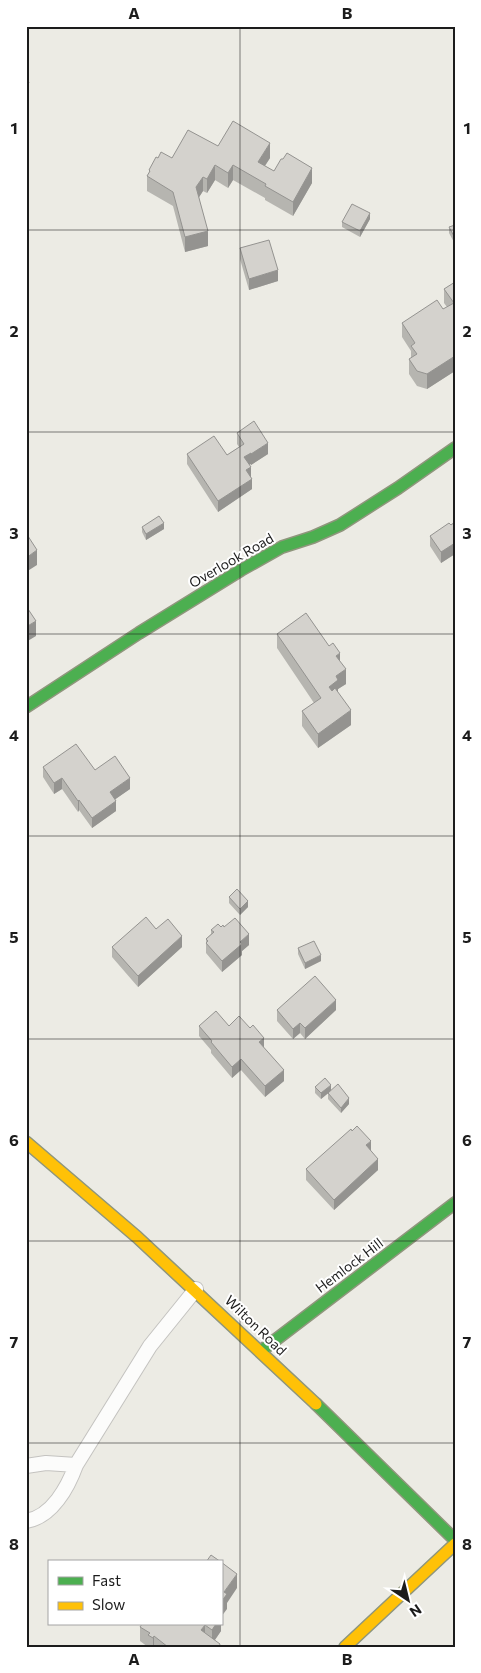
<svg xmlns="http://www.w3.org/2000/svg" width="481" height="1673" font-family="Commissioner,sans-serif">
  <rect width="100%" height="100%" fill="#ecebe4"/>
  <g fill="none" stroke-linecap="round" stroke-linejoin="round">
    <defs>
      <path id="lane" d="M26,1466l20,-3 30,2
        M26,1521c26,-4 42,-34 50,-56l74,-119 46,-57"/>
      <path id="fast" d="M26,707l113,-74 102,-63 41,-23 31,-10 27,-12 58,-37 57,-40
        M261,1351l194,-148
        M316,1404l139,136"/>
      <path id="slow" d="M26,1142l111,95 179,167
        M345,1647l110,-103"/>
    </defs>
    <use href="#lane" stroke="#c4c3c0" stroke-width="16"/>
    <use href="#fast" stroke="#8f967c" stroke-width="14"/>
    <use href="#slow" stroke="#8f967c" stroke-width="14"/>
    <use href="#lane" stroke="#fcfcfb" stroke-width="14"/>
    <use href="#fast" stroke="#4caf50" stroke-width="11"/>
    <use href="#slow" stroke="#ffc107" stroke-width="11"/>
  </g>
  <path fill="#b6b5b0" d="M218,146l52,12 -5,8 9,5 38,12 -19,33 -28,-16v-2l-32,-18 -5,8 -13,-8 -8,13 -4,-2 -4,6 9,49 -23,6 -12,-46 -26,-15v-15l2,-2v-4l9,-12h14z
    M370,219l-10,18 -18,-10v-5z
    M455,225v19l-6,-11v-6z
    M240,248l38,33 -29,9 -9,-31z
    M455,282v89l-28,18 -10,-3 -8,-12v-15l2,-1v-7l-9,-14v-14l41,-14 4,-2 -3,-4v-14z
    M237,433l31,21 -17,11v-1h-1l2,25 -34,23 -31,-48v-10l40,1 12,-8 -2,-3z
    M455,522v32l-14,9 -11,-17v-10z
    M142,527l22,2 -18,11 -4,-8z
    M277,634l63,28 6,22 -8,5v4l13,32 -33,23 -16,-22v-15l12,-8 -37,-55z
    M455,634v9l-2,-2v-6z
    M43,767l52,3 35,19 -15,10 1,12 -24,17 -13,-18 -1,2 -16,-23 -8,5 -11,-17z
    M229,897l19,10 -8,8 -11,-12z
    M221,927h3l25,18 -7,6v4l-20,17 -16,-19v-14l5,-5v-4z
    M156,929l26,18 -44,40 -26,-30v-10z
    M298,948l23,13 -16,8 -7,-15z
    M277,1010h59l-31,29 -5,-6 -7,6 -16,-18z
    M199,1026l65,22 20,33 -19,16 -24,-27 -9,8 -21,-25v-3l-12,-14z
    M455,1044v19l-2,-3v-14z
    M315,1087l16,4 18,13 -8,9 -13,-14v-6l-7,6 -6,-6z
    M371,1151l7,19 -44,40 -28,-30v-11z
    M221,1624v7l-6,9 5,7h-72l-8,-6v-14z"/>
  <path fill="#949390" d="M29,83v6l-3,1v-6z
    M270,143v15l-12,18v-14z
    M215,165v15l-8,13v-14z
    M233,165v15l-5,8v-15z
    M312,168v15l-19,33v-14z
    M203,177v14l-7,11v-15z
    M370,213v6l-10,18v-6z
    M208,231v15l-23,6v-15z
    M278,270v11l-29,9v-11z
    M455,356v15l-28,18v-15z
    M268,443v11l-17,11v-11z
    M251,453v11l-7,4v-11z
    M251,467v11l-5,-8z
    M252,479v10l-34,23v-11z
    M164,523v6l-18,11v-6z
    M455,543v11l-14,9v-11z
    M37,550v15l-11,7v-14z
    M36,621v15l-10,6v-15z
    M340,653v14l-4,-11z
    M346,669v15l-8,5v6l-9,6v-14l7,-11z
    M351,710v15l-33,23v-14z
    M62,778v11l-8,5v-11z
    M130,778v11l-20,14v-11z
    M79,800v10l-1,2v-11z
    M116,801v10l-24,17v-10z
    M248,901v6l-8,8v-6z
    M249,934v11l-7,6v4l-20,17v-11l18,-19z
    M182,936v11l-44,40v-11z
    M321,955v6l-16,8v-6z
    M336,1000v10l-31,29v-11z
    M300,1023v10l-7,6v-10z
    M264,1038v11l-5,-7z
    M241,1059v11l-9,8v-11z
    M284,1070v11l-19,16v-11z
    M331,1085v6l-10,8v-6z
    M349,1098v6l-8,9v-5z
    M371,1141v11l-5,-7z
    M378,1159v11l-44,40v-10z
    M237,1574v14l-10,15v6l-6,8v-15l3,-10z
    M214,1624h7v7l-9,13v-14z
    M205,1625v15l-4,-10z
    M154,1636v11h-1v-9z"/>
  <path fill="#d4d2cd" stroke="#949390" d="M26,75l3,8 -3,1z
    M233,121l37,22 -12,19 16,9 7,-12h2l4,-6 25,15 -19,34 -28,-16 1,-2 -33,-19 -5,8 -13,-8 -8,14 -4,-2 -7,10 12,44 -23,6 -12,-45 -26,-16 3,-5 -1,-1 7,-13 2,1 3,-6 11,6 16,-28 30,16z
    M352,204l18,9 -10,18 -18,-9z
    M455,225v13l-6,-11z
    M269,240l9,30 -29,9 -9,-31z
    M455,282v74l-28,18 -10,-3 -8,-12 8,-5 -6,-8 4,-3 -13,-20 35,-23 6,9 11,-6 -10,-14z
    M254,421l14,22 -17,11v-1l-7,4 7,10 -5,3 6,9 -34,22 -31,-47 27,-18 13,19 17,-11 -7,-11z
    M159,516l5,7 -18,11 -4,-7z
    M455,522v21l-14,9 -11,-16 19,-13 2,2z
    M26,533l11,17 -11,8z
    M26,606l10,15 -10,6z
    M306,613l23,33 4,-3 7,10 -4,3 10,13 -10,7 2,4 -9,7 3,4 3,-3 16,22 -33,24 -16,-23 19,-13 -44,-64z
    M76,744l19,26 20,-14 15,22 -20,14 6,9 -24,17 -13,-18 -1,1 -16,-23 -8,5 -11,-16z
    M237,889l11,12 -8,8 -11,-12z
    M146,917l10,12 12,-10 14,17 -44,40 -26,-29z
    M235,918l14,16 -9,8 2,2 -20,17 -16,-18 2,-2 -2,-2 8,-7 -3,-2 7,-6 3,3 2,-2 1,2z
    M314,941l7,14 -16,8 -7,-15z
    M315,976l21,24 -31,28 -5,-5 -7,6 -16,-19z
    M216,1011l13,15 10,-10 11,12 3,-3 11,13 -5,4 25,28 -19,16 -24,-27 -9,8 -21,-25 1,-1 -13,-15z
    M325,1078l6,7 -10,8 -6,-6z
    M338,1084l11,14 -8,10 -13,-15z
    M357,1126l14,15 -5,4 12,14 -44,41 -28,-31 45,-40 1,2z
    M211,1555l10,7h-15z
    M221,1562l16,12 -13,18 3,2 -6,8z
    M142,1624h74l-4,6 -7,-5 -4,5 19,14 -1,3h-51l-14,-11 -1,2 -5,-3 2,-2 -10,-6z"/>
  <path fill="none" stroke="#1c1c1c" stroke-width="1" stroke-opacity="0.55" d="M240,26v1621M26,230h429M26,432h429M26,634h429M26,836h429M26,1039h429M26,1241h429M26,1443h429"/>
  <g text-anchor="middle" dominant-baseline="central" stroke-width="4" stroke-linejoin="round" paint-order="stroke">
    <g font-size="14" fill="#1c1c1c" stroke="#fff">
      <text transform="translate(231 560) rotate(-30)">Overlook Road</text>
      <text transform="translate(349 1265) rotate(-37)">Hemlock Hill</text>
      <text transform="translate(256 1325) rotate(44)">Wilton Road</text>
    </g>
  </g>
  <rect width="481" height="1673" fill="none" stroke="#ffffff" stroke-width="55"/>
  <rect x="48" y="1560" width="175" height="65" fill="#ffffff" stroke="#a4a4a4"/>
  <rect x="58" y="1577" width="25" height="8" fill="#4caf50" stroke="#a4a4a4"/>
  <text x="92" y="1586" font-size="15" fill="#1c1c1c">Fast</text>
  <rect x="58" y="1602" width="25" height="8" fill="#ffc107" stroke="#a4a4a4"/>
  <text x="92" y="1610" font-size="15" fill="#1c1c1c">Slow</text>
  <g transform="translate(408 1600) rotate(145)" stroke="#ffffff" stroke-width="4" paint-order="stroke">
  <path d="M0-4L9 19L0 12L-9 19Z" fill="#1c1c1c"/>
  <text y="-8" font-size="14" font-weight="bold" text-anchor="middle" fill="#1c1c1c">N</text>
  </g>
  <rect x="28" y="28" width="426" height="1618" fill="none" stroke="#1c1c1c" stroke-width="2"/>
  <g font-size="16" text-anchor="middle" font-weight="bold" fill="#1c1c1c">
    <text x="134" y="19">A</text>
    <text x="347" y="19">B</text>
    <text x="14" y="134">1</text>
    <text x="467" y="134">1</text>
    <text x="14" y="337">2</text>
    <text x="467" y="337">2</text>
    <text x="14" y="539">3</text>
    <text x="467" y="539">3</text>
    <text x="14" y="741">4</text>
    <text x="467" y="741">4</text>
    <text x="14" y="943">5</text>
    <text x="467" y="943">5</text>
    <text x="14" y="1146">6</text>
    <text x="467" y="1146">6</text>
    <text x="14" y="1348">7</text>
    <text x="467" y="1348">7</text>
    <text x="14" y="1550">8</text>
    <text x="467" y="1550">8</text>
    <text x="134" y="1665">A</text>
    <text x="347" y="1665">B</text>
  </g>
</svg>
